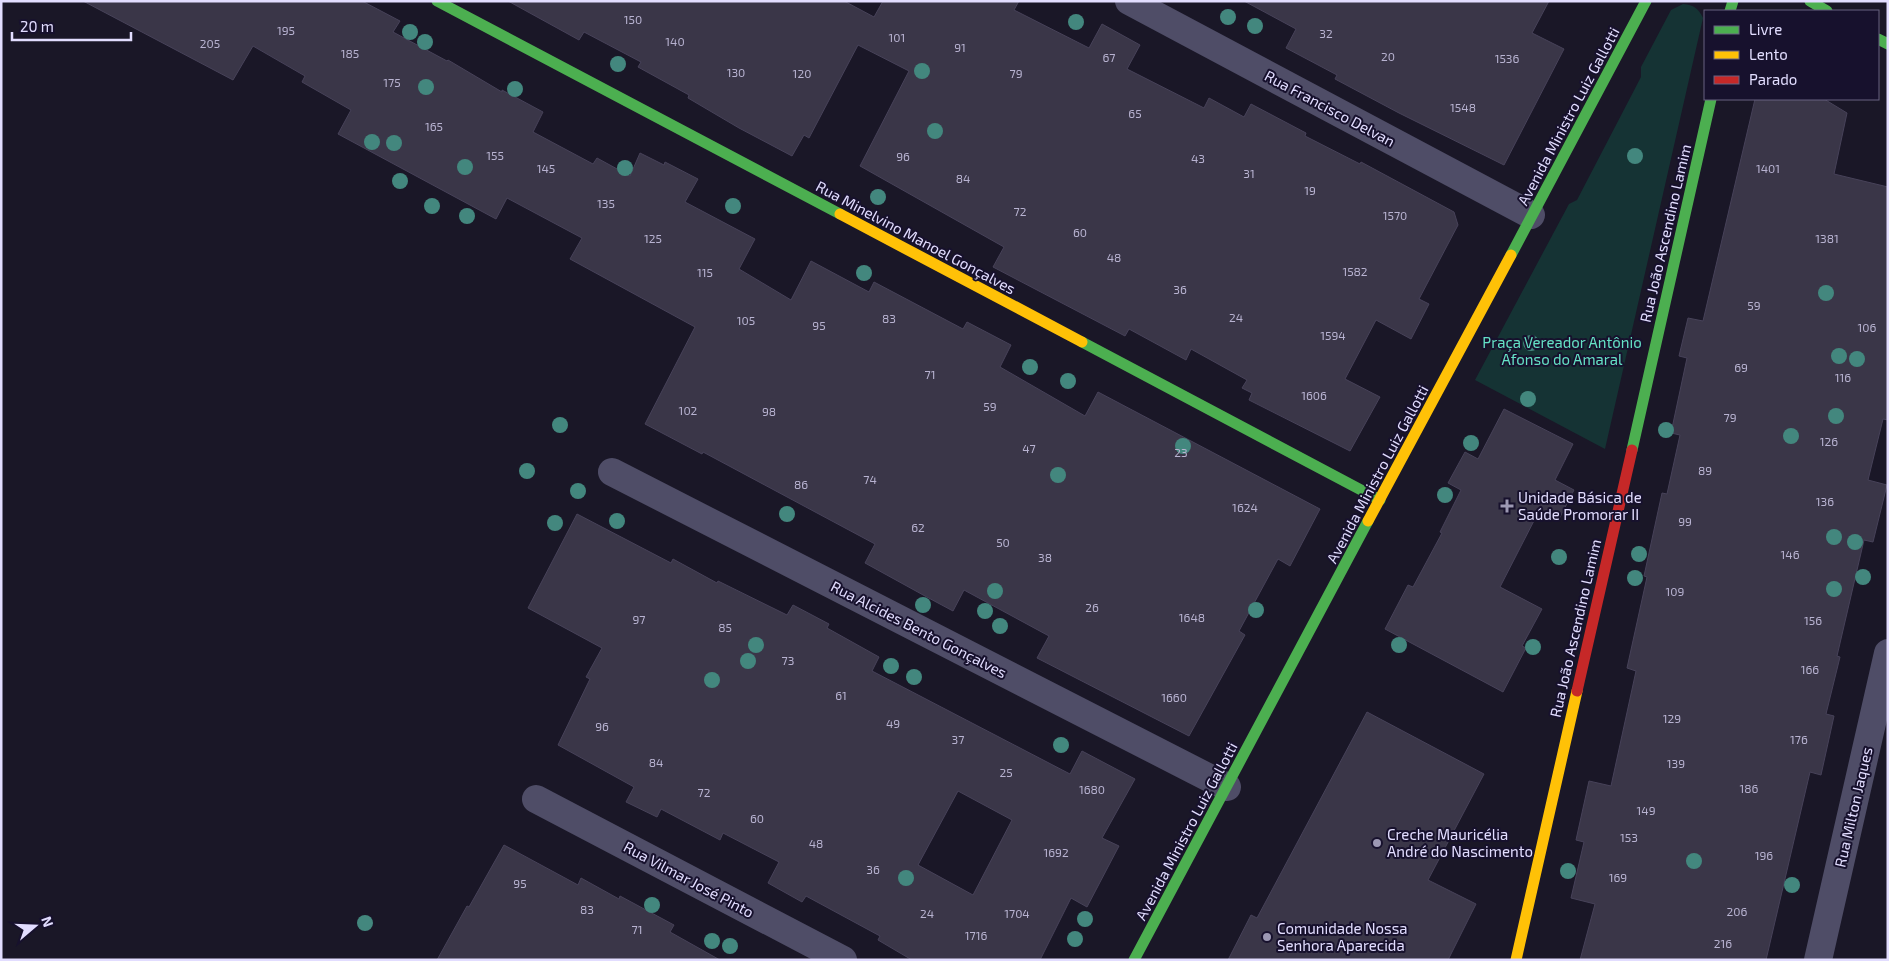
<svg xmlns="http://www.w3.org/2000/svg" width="1889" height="961" font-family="'Exo 2',sans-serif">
  <rect width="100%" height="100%" fill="#1a1727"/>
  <path fill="#153334" d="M1683,4c11,1 15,4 20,14l-98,431 -130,-69 94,-176 8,-4 64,-123v-10l30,-57z"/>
  <path fill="#3a3648" stroke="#474259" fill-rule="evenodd" d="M83,1h279l38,20 -7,11 54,29 1,-1 54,32v-2l41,22 -10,20 60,32 4,-6 33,18 10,-23 24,12 1,-3 33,17 -13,23 70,37 -16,30 52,31 20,-39 58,31 5,-10 89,47 4,-7 44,23 -11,22 85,49 13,-24 222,117 -30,57 -12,-7 -39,72 6,4 -56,101 -152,-78 12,-22 -85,-46 -11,21 -28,-15 -60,-33 10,-19 -172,-92 -1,2 -57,-30 50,-97 -125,-68 12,-21 -75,-40 -11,21 -158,-85 13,-24 -49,-28 3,-6 -52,-30 -20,34z
    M508,1h336l30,16 9,-16h136l-5,9 75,38 13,-24 38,21 -13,24 77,39 5,-10 35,19 7,-13 55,29 -1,3 55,28 1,-2 93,50 4,13 -39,74 10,5 -18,35 -35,-19 -31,59 35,18 -30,54 -101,-51 3,-7 -10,-5 5,-8 -56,-31 -5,11 -57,-31 -4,7 -132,-69 11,-20 -144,-81 49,-95 -51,-26 -49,93 -5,-3 -12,21 -53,-28 -51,-30 1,-3 -51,-28 3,-5 -57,-30 -5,8z
    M1244,1h305l-17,32 32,16 -60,116 -105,-52 -64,-34 2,-4 -51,-27 10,-19z
    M1755,99h69l23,14 -13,61 54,13v233l-5,-1 -15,61 19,5 -14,57 -9,-2 -27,116 3,1 -14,57 8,2 -13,59 -11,-3 -44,188h-186l15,-56 -24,-6 13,-56 -8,-2 13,-59 22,5 25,-115 -9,-3 20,-91 -3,-1 18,-83 5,1 13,-59 -9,-2 16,-75 -8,-2 9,-38 15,3z
    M1504,409l69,35 -18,36 19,10 -16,31 -19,-10 -39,76 42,22 -20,37 4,2 -23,44 -118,-63 23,-44 5,2 29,-54 -2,-1 21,-42 -13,-7 17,-31 13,7z
    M577,514l94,49 2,-4 44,24 1,-2 69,34 6,-10 36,19 -2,4 52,29 -7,14 198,103 12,-23 53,28 -33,59 17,8 -32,61 -16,-9 -31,62h-128l-34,-20 2,-4 -74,-40 -4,6 -34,-19 11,-21 -56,-29 -3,7 -59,-31 -4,8 -31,-15 8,-15 -76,-42 32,-66 -4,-2 16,-29 -74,-40zM958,791l54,29 -39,75 -55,-30z
    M1367,712l117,62 -56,106 48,24 -28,56h-220l23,-45 6,3z
    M504,845l74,40 3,-7 38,21 1,-3 54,29 -4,7 50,28h-283l30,-54 2,1z"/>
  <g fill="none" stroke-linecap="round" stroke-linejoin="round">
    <path stroke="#4f4d67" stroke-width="28" d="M1129,1l402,214
      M612,472l615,315
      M536,799l307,161
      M1818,960l70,-307"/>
    <path stroke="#4caf50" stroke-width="11" d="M437,1l403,213
      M1810,1l17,10
      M1730,11l3,-10
      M1878,39l10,5
      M1511,255l135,-254
      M1082,342l298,158
      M1632,450l79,-351
      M1134,960l234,-439"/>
    <path stroke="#ffc107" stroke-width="11" d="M840,214l242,128
      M1368,521l143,-266
      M1516,960l61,-269"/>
    <path stroke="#c62828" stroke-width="11" d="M1577,691l55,-241"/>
  </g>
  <g fill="#43877e">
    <circle cx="1228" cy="17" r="8"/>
    <circle cx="1076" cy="22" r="8"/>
    <circle cx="1255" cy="26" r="8"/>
    <circle cx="410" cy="32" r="8"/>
    <circle cx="425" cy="42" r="8"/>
    <circle cx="618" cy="64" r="8"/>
    <circle cx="922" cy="71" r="8"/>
    <circle cx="426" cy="87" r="8"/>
    <circle cx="515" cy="89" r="8"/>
    <circle cx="935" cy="131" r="8"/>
    <circle cx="372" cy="142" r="8"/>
    <circle cx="394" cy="143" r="8"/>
    <circle cx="1635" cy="156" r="8"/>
    <circle cx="465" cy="167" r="8"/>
    <circle cx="625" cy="168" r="8"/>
    <circle cx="400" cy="181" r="8"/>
    <circle cx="878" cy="197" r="8"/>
    <circle cx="432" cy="206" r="8"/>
    <circle cx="733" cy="206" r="8"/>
    <circle cx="467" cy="216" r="8"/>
    <circle cx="864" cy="273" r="8"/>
    <circle cx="1826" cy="293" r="8"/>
    <circle cx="1531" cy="343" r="8"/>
    <circle cx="1839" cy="356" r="8"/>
    <circle cx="1857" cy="359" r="8"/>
    <circle cx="1030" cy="367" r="8"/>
    <circle cx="1068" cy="381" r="8"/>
    <circle cx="1528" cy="399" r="8"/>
    <circle cx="1836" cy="416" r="8"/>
    <circle cx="560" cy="425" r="8"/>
    <circle cx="1666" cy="430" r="8"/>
    <circle cx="1791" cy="436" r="8"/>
    <circle cx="1471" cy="443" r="8"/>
    <circle cx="1183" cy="446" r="8"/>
    <circle cx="527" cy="471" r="8"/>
    <circle cx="1058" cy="475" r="8"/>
    <circle cx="578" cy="491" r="8"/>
    <circle cx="1445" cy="495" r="8"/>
    <circle cx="787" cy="514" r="8"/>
    <circle cx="617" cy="521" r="8"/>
    <circle cx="555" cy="523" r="8"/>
    <circle cx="1834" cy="537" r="8"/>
    <circle cx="1855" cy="542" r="8"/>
    <circle cx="1639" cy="554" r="8"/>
    <circle cx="1559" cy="557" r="8"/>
    <circle cx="1863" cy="577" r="8"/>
    <circle cx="1635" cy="578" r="8"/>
    <circle cx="1834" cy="589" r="8"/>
    <circle cx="995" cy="591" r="8"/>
    <circle cx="923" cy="605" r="8"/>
    <circle cx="1256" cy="610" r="8"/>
    <circle cx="985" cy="611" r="8"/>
    <circle cx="1000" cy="626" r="8"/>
    <circle cx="756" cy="645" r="8"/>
    <circle cx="1399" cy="645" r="8"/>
    <circle cx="1533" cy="647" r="8"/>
    <circle cx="748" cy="661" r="8"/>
    <circle cx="891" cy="666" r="8"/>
    <circle cx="914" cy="677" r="8"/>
    <circle cx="712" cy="680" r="8"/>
    <circle cx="1061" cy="745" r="8"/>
    <circle cx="1694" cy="861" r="8"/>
    <circle cx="1568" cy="871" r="8"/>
    <circle cx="906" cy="878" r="8"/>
    <circle cx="1792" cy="885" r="8"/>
    <circle cx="652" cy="905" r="8"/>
    <circle cx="1085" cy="919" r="8"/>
    <circle cx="365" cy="923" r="8"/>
    <circle cx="1075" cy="939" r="8"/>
    <circle cx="712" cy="941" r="8"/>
    <circle cx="730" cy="946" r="8"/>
  </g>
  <g fill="#9c98b3" stroke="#17112d" stroke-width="2">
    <path d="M1504.5 498.5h5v5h5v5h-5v5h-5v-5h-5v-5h5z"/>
    <circle cx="1377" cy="843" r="5"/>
    <circle cx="1267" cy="937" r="5"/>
  </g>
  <g text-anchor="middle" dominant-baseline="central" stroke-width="4" stroke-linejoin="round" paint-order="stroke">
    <g font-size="12" fill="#b8b3d1">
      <text x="633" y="19">150</text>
      <text x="286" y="30">195</text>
      <text x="1326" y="33">32</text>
      <text x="897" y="37">101</text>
      <text x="675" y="41">140</text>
      <text x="210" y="43">205</text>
      <text x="960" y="47">91</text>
      <text x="350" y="53">185</text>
      <text x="1388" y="56">20</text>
      <text x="1109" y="57">67</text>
      <text x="1507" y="58">1536</text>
      <text x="736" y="72">130</text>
      <text x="802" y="73">120</text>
      <text x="1016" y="73">79</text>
      <text x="392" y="82">175</text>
      <text x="1463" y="107">1548</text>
      <text x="1135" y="113">65</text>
      <text x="434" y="126">165</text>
      <text x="495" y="155">155</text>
      <text x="903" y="156">96</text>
      <text x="1198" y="158">43</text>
      <text x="546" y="168">145</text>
      <text x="1768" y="168">1401</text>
      <text x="1249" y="173">31</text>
      <text x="963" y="178">84</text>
      <text x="1310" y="190">19</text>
      <text x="606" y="203">135</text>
      <text x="1020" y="211">72</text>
      <text x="1395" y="215">1570</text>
      <text x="1080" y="232">60</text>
      <text x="653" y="238">125</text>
      <text x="1827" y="238">1381</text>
      <text x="1114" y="257">48</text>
      <text x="1355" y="271">1582</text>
      <text x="705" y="272">115</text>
      <text x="1180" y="289">36</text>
      <text x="1754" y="305">59</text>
      <text x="1236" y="317">24</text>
      <text x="889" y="318">83</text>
      <text x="746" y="320">105</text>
      <text x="819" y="325">95</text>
      <text x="1867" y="327">106</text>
      <text x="1333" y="335">1594</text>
      <text x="1741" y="367">69</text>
      <text x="930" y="374">71</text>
      <text x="1843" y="377">116</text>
      <text x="1314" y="395">1606</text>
      <text x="990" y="406">59</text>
      <text x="688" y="410">102</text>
      <text x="769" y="411">98</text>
      <text x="1730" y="417">79</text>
      <text x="1829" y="441">126</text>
      <text x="1029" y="448">47</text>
      <text x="1181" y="452">23</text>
      <text x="1705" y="470">89</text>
      <text x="870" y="479">74</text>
      <text x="801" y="484">86</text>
      <text x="1825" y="501">136</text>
      <text x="1245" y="507">1624</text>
      <text x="1685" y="521">99</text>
      <text x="918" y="527">62</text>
      <text x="1003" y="542">50</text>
      <text x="1790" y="554">146</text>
      <text x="1045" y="557">38</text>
      <text x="1675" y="591">109</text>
      <text x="1092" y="607">26</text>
      <text x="1192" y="617">1648</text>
      <text x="639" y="619">97</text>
      <text x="1813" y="620">156</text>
      <text x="725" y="627">85</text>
      <text x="788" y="660">73</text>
      <text x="1810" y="669">166</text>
      <text x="841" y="695">61</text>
      <text x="1174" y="697">1660</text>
      <text x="1672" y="718">129</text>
      <text x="893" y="723">49</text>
      <text x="602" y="726">96</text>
      <text x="958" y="739">37</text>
      <text x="1799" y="739">176</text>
      <text x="656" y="762">84</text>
      <text x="1676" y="763">139</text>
      <text x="1006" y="772">25</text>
      <text x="1749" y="788">186</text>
      <text x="1092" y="789">1680</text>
      <text x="704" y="792">72</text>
      <text x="1646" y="810">149</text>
      <text x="757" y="818">60</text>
      <text x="1629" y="837">153</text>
      <text x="816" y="843">48</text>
      <text x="1056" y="852">1692</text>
      <text x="1764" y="855">196</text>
      <text x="873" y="869">36</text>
      <text x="1618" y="877">169</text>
      <text x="520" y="883">95</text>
      <text x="587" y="909">83</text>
      <text x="1737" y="911">206</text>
      <text x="927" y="913">24</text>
      <text x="1017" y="913">1704</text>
      <text x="637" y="929">71</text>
      <text x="976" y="935">1716</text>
      <text x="1723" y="943">216</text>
    </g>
    <g font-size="15" fill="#e2ddff" stroke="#17112d">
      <text transform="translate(1330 108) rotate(28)">Rua Francisco Delvan</text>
      <text transform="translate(1568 116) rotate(-62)">Avenida Ministro Luiz Gallotti</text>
      <text transform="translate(1665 233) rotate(-77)">Rua João Ascendino Lamim</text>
      <text transform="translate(916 237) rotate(28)">Rua Minelvino Manoel Gonçalves</text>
      <text transform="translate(1377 474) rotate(-62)">Avenida Ministro Luiz Gallotti</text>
      <text transform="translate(1575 628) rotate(-77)">Rua João Ascendino Lamim</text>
      <text transform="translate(919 629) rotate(27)">Rua Alcides Bento Gonçalves</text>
      <text transform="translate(1853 807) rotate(-77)">Rua Milton Jaques</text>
      <text transform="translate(1186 831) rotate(-62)">Avenida Ministro Luiz Gallotti</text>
      <text transform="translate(689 879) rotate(28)">Rua Vilmar José Pinto</text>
    </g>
    <g font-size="15" fill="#65e2c6" stroke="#17112d">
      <text x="1562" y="342">Praça Vereador Antônio<tspan x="1562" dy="17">Afonso do Amaral</tspan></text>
    </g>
    <g font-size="15" fill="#e2ddff" stroke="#17112d" text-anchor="start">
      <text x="1518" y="497">Unidade Básica de<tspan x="1518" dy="17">Saúde Promorar II</tspan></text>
      <text x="1387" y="834">Creche Mauricélia<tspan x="1387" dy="17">André do Nascimento</tspan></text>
      <text x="1277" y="928">Comunidade Nossa<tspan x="1277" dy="17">Senhora Aparecida</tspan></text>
    </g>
  </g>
  <rect width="1889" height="961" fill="none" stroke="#e2ddff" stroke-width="5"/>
  <rect x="1704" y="10" width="175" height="90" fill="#17112d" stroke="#686381"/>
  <rect x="1714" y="26" width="25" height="8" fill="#4caf50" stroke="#686381"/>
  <text x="1749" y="35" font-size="15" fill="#e2ddff">Livre</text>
  <rect x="1714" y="51" width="25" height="8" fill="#ffc107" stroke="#686381"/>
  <text x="1749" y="60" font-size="15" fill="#e2ddff">Lento</text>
  <rect x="1714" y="76" width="25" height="8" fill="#c62828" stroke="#686381"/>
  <text x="1749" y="85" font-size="15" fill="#e2ddff">Parado</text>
  <g transform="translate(35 926) rotate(71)" stroke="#17112d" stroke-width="4" paint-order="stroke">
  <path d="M0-4L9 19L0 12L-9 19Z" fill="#e2ddff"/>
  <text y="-8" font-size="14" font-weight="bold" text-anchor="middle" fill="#e2ddff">N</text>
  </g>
  <path d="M12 32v8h119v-8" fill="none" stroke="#e2ddff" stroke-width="2.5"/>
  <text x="20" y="32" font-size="15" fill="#e2ddff" stroke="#17112d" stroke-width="4" paint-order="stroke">20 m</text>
</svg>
